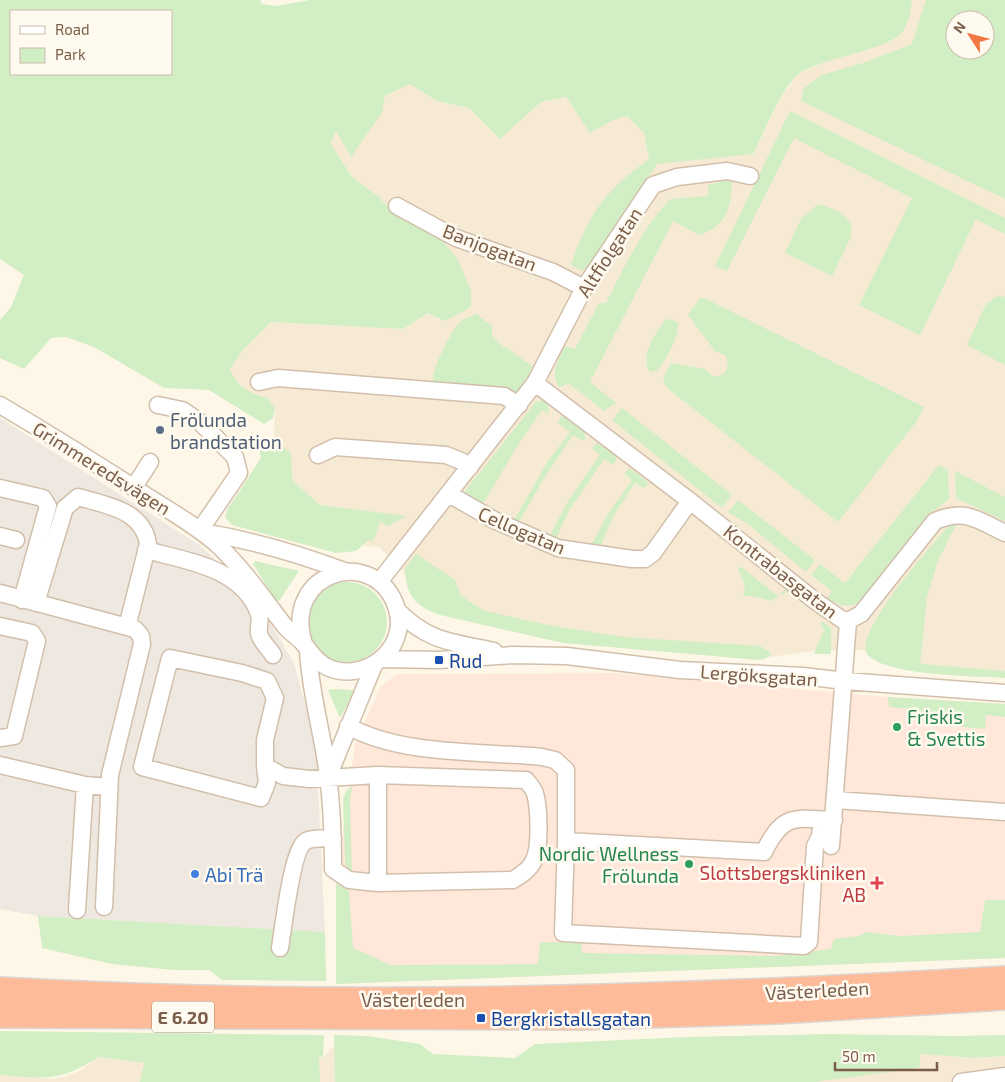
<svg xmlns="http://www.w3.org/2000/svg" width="1005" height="1082" font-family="'Exo 2',sans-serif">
  <rect width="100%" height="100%" fill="#fef7e7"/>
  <path fill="#f6ead5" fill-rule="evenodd" d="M912,0h93v676l-100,-7 -43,-19h-42l-57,8 -134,-12 -216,-51 -9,-22 -25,-26 -15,-1 4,-4 -23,-34 -25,-3 -28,-25 -10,-35 -8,-4 1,-33 -9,-11 -12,-1 -22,-19 -2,-8 13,-19 28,-28 132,7 26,-16 -20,-92 -17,-9 -13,-15 -27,-20 -21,-33 5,-13 49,-35 25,-12 27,17 32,7 31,31 41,-37 26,-5 23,36 23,-13 14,-4 17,17 5,26 104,-5 28,-57 17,-23 24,-11 69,-22 13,-10zM955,20h30v30h-30z
    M335,1045l253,37h-588v-7l52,4 13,-2 16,-7 18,-13 45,6 163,-8 14,4z
    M921,1054l53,4 31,-2v26h-374z"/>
  <path fill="#ffe8da" d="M613,673l275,24 117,7v254l-669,26v-101l19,-139 26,-58 16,-12z"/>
  <path fill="#efe8e1" d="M0,418l201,128 55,53 38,64 22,81 9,188 -287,-16 -38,-7z"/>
  <path fill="#d2eec4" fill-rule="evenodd" d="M0,0h260l2,4 13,2 35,-6h602c-1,9 -3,22 -8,30 -10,19 -84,28 -105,44 -17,12 -36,61 -46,80l-96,10 -65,98 -10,9 -11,-6c18,-52 33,-73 78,-106l-5,-26 -17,-17 -14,4 -23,13 -24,-36 -25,5 -41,37 -31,-31 -32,-7 -27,-17 -25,12 -3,16 -31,45 -15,-26 -5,13 21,33 27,20 13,15 51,29 15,19 13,30v17l-26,14 -17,-8 -25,16 -132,-7 -28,28 -13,19c4,15 21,26 36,28l9,11 -2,10 -9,6 -55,-34 -45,-2 -70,-41 -28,-10 -15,1 -27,31 -24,-11v-38l11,-13 13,-32 -24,-16zM11,11h160v63h-160z
    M926,0h79v199l-204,-98 3,-13 18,-13 41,-12 49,-19zM955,20h30v30h-30z
    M790,111l215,107v16l-29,-15 -56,116 -61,-30 53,-107 -118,-60 -67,133 -12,-5z
    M732,179c-1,28 -4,47 -33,56l-26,-14 -83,161 26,21 -12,8 -36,-28 -9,5c-9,-16 -1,-27 6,-42l10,3 24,-46h7c18,-36 36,-74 64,-104l38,-3v-11z
    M818,204l20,7 13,12v14l-19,39 -47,-23 16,-34z
    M999,295l6,2v68l-38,-20 19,-41z
    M700,298h4l220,109 -8,15 -78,100 -171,-134 -4,-10 8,-15 34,6 9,8 10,-3 4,-7 -2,-11 -11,-5 -27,-36z
    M476,314l16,12v9l11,12 4,1 29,21 -20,25 -83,-7c-4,-14 18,-57 29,-67 3,-2 10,-4 14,-6z
    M670,319l8,3c1,16 -11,36 -21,49l-7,1c-11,-16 5,-38 15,-52z
    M542,400l5,1 2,13 -7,-4 -26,38 -33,56 -21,-9 73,-92z
    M622,408l110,87 -10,13 -110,-88z
    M563,415l22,17v8l-2,1 -10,-6 -32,48 -22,39 -5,-2 34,-59 22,-29 -13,-10z
    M274,441l17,12 1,27 28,25 87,11 -20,10 -7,-5 -6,19 -6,1 -12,10 -20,2 -104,-28 -7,-8 2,-7 34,-52 -2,-10 4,-5z
    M597,443l19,12v7l-3,3 -9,-6 -36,53 -12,27 33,10 19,-35 24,-34 -8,-6 5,-6 17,12 2,4 -4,4 -9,-5 -21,32 -15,34 40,4 -1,2c-28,-2 -78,-3 -100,-21l2,-3 10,4 18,-34 32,-46 -8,-7z
    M939,465l9,5 1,29 -14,11 -66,86c-14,12 -27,13 -42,2l5,-7 -21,-16 9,-11 25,19z
    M955,471l50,26v24l-49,-23z
    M738,500l77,60 -9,12 -57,-47 -21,-13z
    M952,525h4l-18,36 -11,36 -7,67 85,7v7c-30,-2 -118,-2 -137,-23 -18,-19 65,-111 80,-128z
    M416,554l39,26 6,16 24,15 63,14 75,12 137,9 12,8 -7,5 -6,1 -196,-17 -123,-28c-26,-9 -34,-20 -35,-47z
    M255,561l44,10 -20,30 -4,-1 -22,-36z
    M740,566l39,31 6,-8 2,3 -15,9 -21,-5h-8l2,-12 -7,-14z
    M307 622a40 40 0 1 1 80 0a40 40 0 1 1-80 0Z
    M822,621l9,7v26h-17l10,-25 -4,-6z
    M333,689l22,1 -15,28 -12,-28z
    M888,697l117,7v13l-19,-2 -1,14 -64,-6v-13l-32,-3z
    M352,786l-2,14 2,72 -5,-4 -2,-6 -2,-63 3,-8z
    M336,883l13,8 4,57 38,17 147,-1 2,-22 41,1 1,10 192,3 57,-7 3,-10 25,-3 7,-4 34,4 80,-4 5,-32h20v58l-669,26z
    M38,916l287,16 1,49 -104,-1 -13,-10h-35l-62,-6 -70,-16z
    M0,1031l322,4 2,1 -1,20 -4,2 1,24h-180l4,-19 -45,-6c-41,25 -52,22 -99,18z
    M829,1034l127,2 49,-1v21l-31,2 -53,-4 -2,14 -105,14h-479l-1,-47 33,1 53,8 13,10 82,4 20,-14 152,-7z"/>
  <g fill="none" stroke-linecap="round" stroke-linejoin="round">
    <defs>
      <path id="minor" d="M397,206l59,32 97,34 31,16
        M259,382l19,-4 226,18 15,9
        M535,383l155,118 124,99 27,19 7,2
        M0,405c49,29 97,59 145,90 25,16 52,31 74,51 25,24 44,52 65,79 5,7 13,11 19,18 8,9 12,18 24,24 36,17 82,-17 70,-58 -20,-65 -116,-39 -93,35
        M158,405l24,5 18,12 35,35 4,16 -39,57
        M318,455l17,-8 111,8 15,6 9,6
        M134,487l16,-25
        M0,488l43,10 5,8 -26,94
        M449,494l45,26 64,28 74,11h13l8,-6 37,-52
        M203,532c47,8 99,23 144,40
        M0,536l16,4
        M146,550c41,11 97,18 113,64 2,6 -1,13 0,19 1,8 10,15 14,22
        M379,582l156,-199 49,-95 69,-103 24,-8 50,-6 23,5
        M0,593l135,36 6,7 1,8 -32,131 -6,132
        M36,603l29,-95 13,-11c28,8 65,13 70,47l-21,83
        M397,610c31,32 55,32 97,41
        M848,621l13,-7 74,-93c30,-13 43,-1 70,12
        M0,626l32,7 5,8 -23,95 -14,2
        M308,650c2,43 15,84 20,126 4,31 5,62 5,93l16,11 29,3
        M381,659l58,1 74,-5 54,1 113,14 123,6 42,5 160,12
        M348,726c54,30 133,25 194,31l13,3 11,10v71
        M0,765l85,20 24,2
        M265,766l2,17 -6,15 -119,-31 28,-109 72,15 25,8 8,17 -10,42v26l18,10 26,3 69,-4 148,5c3,4 7,8 9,13 4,15 6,55 -2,69 -4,8 -12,13 -20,18l-135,3v-108
        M328,777l46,-112
        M836,800l169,12
        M822,820l-2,16 -5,10 -6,96 -5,4 -241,-13 3,-92 198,11c19,-39 30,-34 70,-32
        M831,846l17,-225
        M77,910l8,-125
        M280,948c3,-18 12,-100 26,-107 8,-4 19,-2 27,-3
        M961,1082l44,-6"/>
      <path id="highway" d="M0,990c335,19 670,9 1005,-11
        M0,1015l580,2 197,-6 228,-14"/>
    </defs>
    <use href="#minor" stroke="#d2bfab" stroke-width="19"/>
    <use href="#highway" stroke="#ddd5d0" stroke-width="28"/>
    <use href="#minor" stroke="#fff" stroke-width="16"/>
    <use href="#highway" stroke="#fdbb9a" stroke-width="25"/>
  </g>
  <circle fill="#5c6f8a" stroke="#fffaef" stroke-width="2" cx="160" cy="430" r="5"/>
  <g fill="#1a4fb4" stroke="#fffaef" stroke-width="2">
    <rect x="434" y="655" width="10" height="10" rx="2.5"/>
    <rect x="476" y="1013" width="10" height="10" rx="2.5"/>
  </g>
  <g fill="#2e9e5b" stroke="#fffaef" stroke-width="2">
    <circle cx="897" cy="727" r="5"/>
    <circle cx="689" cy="864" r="5"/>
  </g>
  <circle fill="#3f7fe0" stroke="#fffaef" stroke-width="2" cx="195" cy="874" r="5"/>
  <path fill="#e0444e" stroke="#fffaef" stroke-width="2" d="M874.5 875.5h5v5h5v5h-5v5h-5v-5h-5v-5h5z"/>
  <g text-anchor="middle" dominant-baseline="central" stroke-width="5" stroke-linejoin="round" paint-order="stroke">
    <rect fill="#fffaef" stroke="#a38d7b" stroke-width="1" x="152" y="1001.5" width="62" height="31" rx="4"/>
    <g font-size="18" font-weight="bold" fill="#7b5e49">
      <text x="183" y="1017">E 6.20</text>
    </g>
    <g font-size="19" fill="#7b5e49" stroke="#fffaef">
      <text transform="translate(490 247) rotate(21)">Banjogatan</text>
      <text transform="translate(609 252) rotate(-57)">Altfiolgatan</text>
      <text transform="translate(102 468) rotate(32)">Grimmeredsvägen</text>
      <text transform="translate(522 530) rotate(23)">Cellogatan</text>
      <text transform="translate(781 571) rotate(38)">Kontrabasgatan</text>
      <text transform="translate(759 675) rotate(4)">Lergöksgatan</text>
      <text transform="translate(817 990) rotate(-3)">Västerleden</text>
      <text x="413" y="999">Västerleden</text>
    </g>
    <g font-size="19" fill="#4e5e75" stroke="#fffaef" text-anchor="start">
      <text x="170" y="419">Frölunda<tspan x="170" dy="22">brandstation</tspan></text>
    </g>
    <g font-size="19" fill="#164399" stroke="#fffaef" text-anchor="start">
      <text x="449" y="660">Rud</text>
      <text x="491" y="1018">Bergkristallsgatan</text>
    </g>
    <g font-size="19" fill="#27864d" stroke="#fffaef" text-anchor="start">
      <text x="907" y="716">Friskis<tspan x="907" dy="22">&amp; Svettis</tspan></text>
      <text x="679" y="853" text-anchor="end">Nordic Wellness<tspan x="679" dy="22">Frölunda</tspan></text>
    </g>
    <g font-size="19" fill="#be3a42" stroke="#fffaef" text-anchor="end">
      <text x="866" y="872">Slottsbergskliniken<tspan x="866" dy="22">AB</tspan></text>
    </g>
    <g font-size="19" fill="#366cbe" stroke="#fffaef" text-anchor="start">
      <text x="205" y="874">Abi Trä</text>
    </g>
  </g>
  <rect x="10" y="10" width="162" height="65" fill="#fffaef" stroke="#cabcad"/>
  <rect x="20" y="26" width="25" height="8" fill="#ffffff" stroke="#cabcad"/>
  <text x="55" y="35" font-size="15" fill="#7b5e49">Road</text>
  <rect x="20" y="48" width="25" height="15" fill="#d2eec4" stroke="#cabcad"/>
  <text x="55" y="60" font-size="15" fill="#7b5e49">Park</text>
  <g transform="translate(970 35) rotate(306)"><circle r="24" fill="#fffaef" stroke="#cabcad"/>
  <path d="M0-4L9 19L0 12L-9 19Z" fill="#f17743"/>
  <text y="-8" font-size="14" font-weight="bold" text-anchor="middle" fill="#7b5e49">N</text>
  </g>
  <path d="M835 1062v8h102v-8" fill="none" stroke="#7b5e49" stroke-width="2.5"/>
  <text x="842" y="1062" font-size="15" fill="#7b5e49" stroke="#fffaef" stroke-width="4" paint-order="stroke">50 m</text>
</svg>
